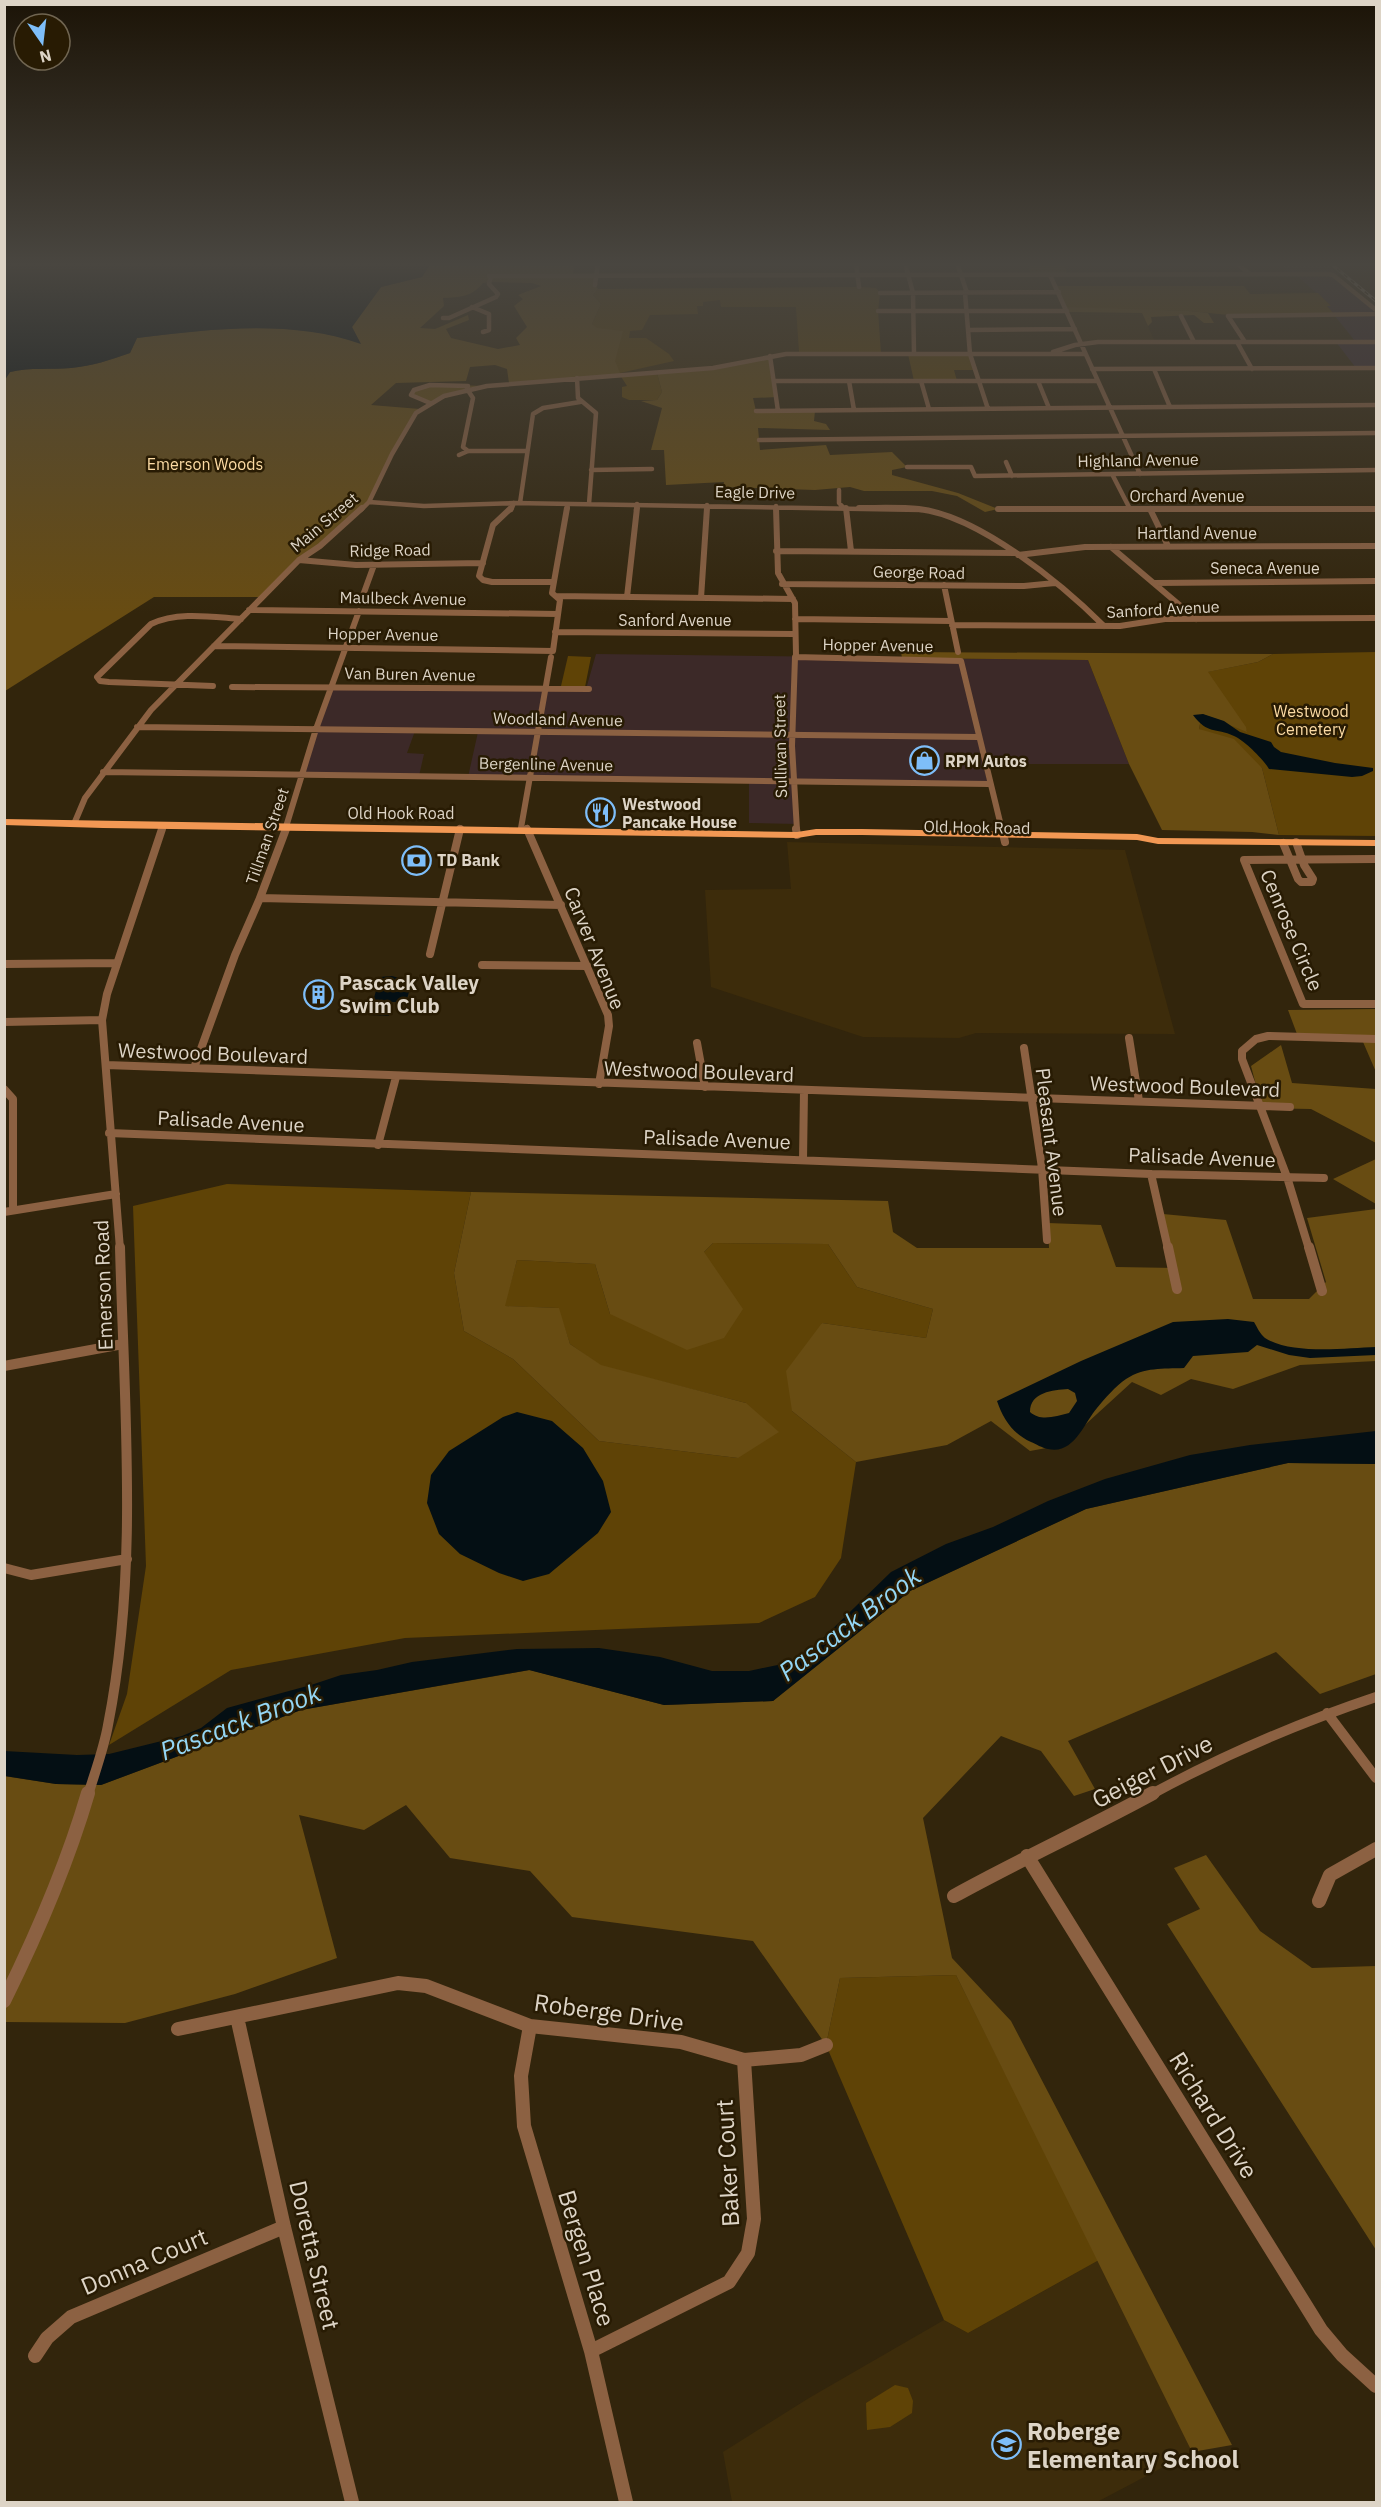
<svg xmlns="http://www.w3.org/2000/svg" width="1381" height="2507" font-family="'IBM Plex Sans',sans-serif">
  <rect width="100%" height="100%" fill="#32250c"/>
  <path fill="#392932" d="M1295,274h33l48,36v58h-20l-20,-26 19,-1 -28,-35 3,-1z"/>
  <path fill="#3c2928" d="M1279,263h46l14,12 -51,-1z
    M596,654l492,6 41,104h-146l5,20 -194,-2 4,42 -49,-1v-43l-281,-3 10,-45 -63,-1 -8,22 17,1 -5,22 -117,-1 30,-89 254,3z"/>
  <path fill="#3d2c0b" d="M859,287l17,1 4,5 -2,18 3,43h-87l-56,10 -117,11 -28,-80 5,-6z
    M1067,312l75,1 13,29 -74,1z
    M787,842l338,8 50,184 -199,-1 -17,5 -96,-1 -152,-50 -6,-97 86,-1z
    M1099,2260l93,192 -95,50h-365l-9,-50 86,-54 135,-78 24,13z"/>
  <path fill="#5f4306" d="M1028,263h36l3,12h-36z
    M1056,286h188l6,8 68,-1 13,13h-4l7,8 -105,1 -40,-4 -111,-2 -13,-2z
    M859,287l17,1 4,5 -2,18 3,43 -82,-2 -3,-45h-75l-1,-7 -17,2v4h-6l1,8 -48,1 -8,15 -12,1 -1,7h17l23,16 5,7 -54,12 -28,-49 9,-20 -8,-9 5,-6z
    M908,354h62l5,16h-21l3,11h-43z
    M657,373l5,19 -5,8h-28l-7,-3v-10l5,-1 -7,-11z
    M1376,652v184l-97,-1 -17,-67 -63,-39 3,-15 45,17 -40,-59 51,-10 15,-8z
    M568,656l23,1 -6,30 -24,-1z
    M227,1184l244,8 -17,81 10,58 49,28 86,82 139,17 8,-55 -145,-37 -31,-22 -12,-36 -54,-2 13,-46 78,4 15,50 94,-62 9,-9 115,1 29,43 76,22 -7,29 -104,-15 -30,88 64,51 -15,96 -26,39 -56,26 -354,15 -174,32 -122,75 18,-51 19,-128 -13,-360z
    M956,1975l143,285 -131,73 -24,-13 -118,-275 14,-67z
    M895,2385l13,3 5,13 -1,12 -22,14 -23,3 -1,-27z"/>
  <path fill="#684c12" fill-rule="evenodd" d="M431,263h167v2l-24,1 -1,9h24l-2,10 3,4 -5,6 8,9 -9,20 5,4 26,3 -8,30 6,14 -112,8 -2,-14 -12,-4 -25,2 -4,14 -70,2 -25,22 49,4 -8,8 -47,90 -66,53 -38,37h-107l-149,94 -1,-311 6,-8c21,-5 40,-2 61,-4 21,-2 39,-8 59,-15l7,-15c72,-9 153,-19 223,5l-8,-16 29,-40 41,-10zM491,282l41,1 9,3 -23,9 5,4 -9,7 13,21 -11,11 4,7 -22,4 -47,-11 -5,-9 23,-9 -1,-5 -33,14 -15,-1 24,-22 -1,-8c17,-1 29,-1 40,-15z
    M1065,307l124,4 19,2 6,10h-10l-10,-8 -43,2 1,5 -4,4 -6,-13 -75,-1z
    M770,356l7,41 -24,1 3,13h59l-1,10 12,3 4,6 -72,-2 2,22 66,-5 4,10 62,-3 15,15 -15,3v5l66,18 40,16 -13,3 -28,-16 -25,-5h-68l-14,-4 -35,3 -92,-3 1,-5 -58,3 -2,-35h-13l11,-42 -21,-7 16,-1 5,-8 -5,-19 56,-5z
    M437,384l45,2 -52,17 -19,-8 3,-5z
    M901,652l372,2 -15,8 -50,10 38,55 1,5 -45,-18 -3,15 35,10 28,29 17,67 -27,-3 -90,-2 -33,-66 -41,-104 -186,-2z
    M1376,1009v63l-16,-37 -63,-1 -9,-24z
    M1281,1045l11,38 84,6v54l-65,-34 -49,-1 -11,-42z
    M1376,1159v45l-43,-25z
    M471,1192l417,9 5,31 24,16h132l-1,-25 53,2 15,42 60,1 -13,-54 63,6 27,79h56l17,-17 -19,-64 69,-9v152l-76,4 -67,24 -42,-10 -30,16 -29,-13 -69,63 -33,6 -39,-30 -44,24 -91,17 -64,-51 -6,-40 36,-48 104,15 7,-29 -76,-22 -29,-43 -115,-1 -9,9 39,57 -19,29 -37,12 -77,-36 -15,-50 -78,-4 -12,46 54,2 11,36 31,21 145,38 33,29 -41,26 -139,-17 -86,-82 -49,-28 -10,-58z
    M1288,1463l88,1v210l-56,20 -44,-42 -208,89 27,48 -21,7 -33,-45 -40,-15 -78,82 29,140 59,63 221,424 -40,7 -236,-477 -116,3 -14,67 -73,-104 -181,-24 -42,-46 -80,-13 -44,-53 -42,25 -65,-15 38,143 -102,36 -110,29 -120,-1 -1,-246 52,8 45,1 200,-75 229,-40 134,35 109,-4 137,-110 176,-82z
    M1206,1855l54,76 52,37 64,-2v284l-209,-326 33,-15 -26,-41z"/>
  <path fill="#040f14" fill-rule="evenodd" d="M5,263h426l-9,14 -41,10 -29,40 9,17c-70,-25 -151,-15 -224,-6l-7,15c-20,7 -38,13 -59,15 -21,2 -40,-1 -61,4l-5,8z
    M1203,714l21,7 16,11 31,10 3,5 7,5 54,11 38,5v3l-11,5 -10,1 -83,-8c-5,-9 -25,-29 -35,-33 -19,-9 -26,-1 -41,-21z
    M392,976l7,2 -4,14h14l-3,10h-14l-3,14 -20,-1 11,-38z
    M1228,1319l26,3c3,5 6,12 11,16 27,17 80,10 111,9v8l-66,3 -21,-3 -32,-10 -9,7 -55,4 -9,12c-22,1 -39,-1 -58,11 -10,7 -21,19 -29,29 -13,15 -23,47 -49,41 -6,-1 -12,-5 -17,-7 -18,-8 -28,-23 -34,-41l84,-40 92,-39zM1068,1389l7,4 2,8 -8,12c-13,3 -28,9 -39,-1 0,-20 23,-22 38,-23z
    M517,1412l35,9 31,27 20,33 8,31 -13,21 -49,41 -26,7 -24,-8 -39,-19 -21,-20 -12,-31 4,-28 18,-24 54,-34z
    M1376,1431v33l-88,-1 -202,46 -176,82 -137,110 -109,4 -135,-35 -228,40 -200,75 -45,-1 -51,-8 -1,-25 73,4 32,-1 73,-18 19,-8 26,-20 84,-23 30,-10 36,-5 35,-8 105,-13 82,-1 61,9 52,14h37l43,-9 26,-19 73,-71 55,-28 47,-17 55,-26 57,-22 85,-24 60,-10z"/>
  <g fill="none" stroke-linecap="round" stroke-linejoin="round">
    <path stroke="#8c6142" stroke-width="4.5" d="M856,263l3,24
      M905,263l8,30 1,61
      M957,263l10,30
      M1236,263l14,11
      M1050,275l90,199
      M489,276l839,-2 5,1 43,35
      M595,285l3,-22
      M880,293l179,-1
      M965,293l5,61 18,55
      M472,307l17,7v16l-6,2
      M878,311h189
      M1181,316l13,26
      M443,318h6l47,-21 2,-3 -9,-10 2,-8
      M968,330l107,-1
      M1237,342l15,27
      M1245,342l-17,-26 148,-2
      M1053,352l22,-7 23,-3h278
      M770,356l8,55
      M1092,369l284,-1
      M1154,369l16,38
      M577,378l1,20 18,15 -7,91
      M774,381h324
      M849,381l5,29
      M921,381l8,28
      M1038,381l11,27
      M467,389l6,9 -10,49 5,4
      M430,403l-19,-8 3,-5 16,-5 38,1
      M756,411l620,-6
      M759,440l617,-7
      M459,455l9,-4h59
      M1006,462l6,14
      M907,467h64l4,9 401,-6
      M591,470l61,-1
      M1112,474l18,35
      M839,490v13l7,7
      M369,502l55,4 90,-3 408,7
      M520,503l13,-89 10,-6 37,-6
      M776,506v4
      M998,509h378
      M361,510l8,-8 23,-48 24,-41 28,-17 43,-10 226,-18 73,-14h298
      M511,510l3,-7
      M567,510l1,-6
      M636,510l1,-6
      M707,510v-5"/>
    <path stroke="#8c6142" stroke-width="6" d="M511,508l-18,17 -14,51 4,4 9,2h62
      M776,508l2,65 17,30 1,52
      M846,508l5,43
      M859,508c20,0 41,-1 60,1 60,7 143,75 185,117
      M998,509h378
      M1150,509l18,37
      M1111,547l85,72
      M776,551l239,2
      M1018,555l67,-8 291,-1
      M299,560l57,5 127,-2
      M1154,583l222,-2
      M782,584l242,2 31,-3
      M944,585l14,67
      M556,596l237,3
      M627,597l10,-89
      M362,598l12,-33
      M701,598l6,-90
      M249,610l309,4
      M795,619l156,2
      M952,625l168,1 45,-7 211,-1
      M555,632l239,2
      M214,646l339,5 7,-51 -8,-7 15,-85
      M213,686l-104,-4 -9,-1 -3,-4 54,-53c27,-13 61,-7 90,-5
      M232,687l357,2
      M137,727l841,10
      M103,772l886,12
      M74,824l11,-26 66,-88 148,-150 21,-14 42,-38
      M521,828l30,-171
      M527,828l1,2
      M162,830l1,-4
      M285,830l31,-101 43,-118
      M459,830l1,-2
      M797,830l-5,-84 3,-89 166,4 41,169"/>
    <path stroke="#8c6142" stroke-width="8" d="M527,829l81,186 1,11 -10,58
      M796,829l1,6
      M1002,829l3,13
      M1283,843l15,36 3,3h11l1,-3 -9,-14 -8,-23
      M1376,859l-132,1 59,144h73
      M260,898l301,7
      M430,954l30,-125
      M4,964l113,-1
      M482,965l105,1
      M4,1022l98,-2
      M1129,1038l10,63
      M697,1043l8,44
      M1024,1048l18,120 5,72
      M106,1065l1184,42
      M194,1068l41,-113 25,-57 26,-69
      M4,1089l9,10v111
      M109,1133l1042,41 173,4
      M378,1145l18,-68
      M803,1160l1,-69
      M1151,1174l17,75
      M4,1212l112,-18
      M120,1249l-18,-229 5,-26 55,-165
      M1309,1249l-22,-72 -45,-118v-8l14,-12 12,-3 108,3"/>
    <path stroke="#8c6142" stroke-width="10" d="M1168,1247l9,42
      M1309,1247l13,44
      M4,1366l119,-22
      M4,1568l27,7 96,-16
      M1327,1713l49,65
      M88,1795c7,-23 16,-47 20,-70 31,-157 16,-319 12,-478
      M1150,1795c72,-39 148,-72 226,-98"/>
    <path stroke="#8c6142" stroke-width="14" d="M1027,1856l294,474 21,25 34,31
      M954,1896c65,-36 133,-67 199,-103
      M1319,1901l11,-26 46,-26
      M4,2001c33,-67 63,-136 84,-208
      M237,2017l47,210 68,275
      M530,2026l-9,50 3,50 67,225 35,151
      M178,2029l220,-46 28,3 104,40 151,16 63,18 57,-5 25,-10
      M591,2351l138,-69 19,-29 6,-34 -10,-159
      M35,2356l12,-18 24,-21 213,-90"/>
    <path fill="#f29854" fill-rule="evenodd" d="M4,819l793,13 19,-3h46l275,5 21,4 218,2v6l-218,-2 -21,-4 -275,-5h-46l-19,3 -694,-10 -99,-3z"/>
    <defs>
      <path id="rail" d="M1330,263l46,38"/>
    </defs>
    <use href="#rail" stroke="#968c79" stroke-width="3"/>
    <use href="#rail" stroke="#281b03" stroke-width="1.5" stroke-dasharray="4.5" stroke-linecap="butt"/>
  </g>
  <linearGradient id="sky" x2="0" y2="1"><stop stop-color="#1c1407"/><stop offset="0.43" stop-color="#494640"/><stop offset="1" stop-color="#494640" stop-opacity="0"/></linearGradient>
  <rect width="1381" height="614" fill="url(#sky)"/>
  <defs>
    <symbol id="shop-ring" viewBox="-11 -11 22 22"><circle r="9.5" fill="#281b03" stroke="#7ebef9" stroke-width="1.5"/><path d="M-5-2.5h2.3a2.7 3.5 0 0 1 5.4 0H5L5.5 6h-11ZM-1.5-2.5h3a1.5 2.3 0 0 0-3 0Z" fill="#7ebef9"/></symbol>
    <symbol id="restaurant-ring" viewBox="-11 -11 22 22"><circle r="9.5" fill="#281b03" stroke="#7ebef9" stroke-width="1.5"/><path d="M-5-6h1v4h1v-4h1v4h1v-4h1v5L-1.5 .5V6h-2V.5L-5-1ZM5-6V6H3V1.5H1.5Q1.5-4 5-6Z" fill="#7ebef9"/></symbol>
    <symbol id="bank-ring" viewBox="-11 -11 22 22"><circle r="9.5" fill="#281b03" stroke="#7ebef9" stroke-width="1.5"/><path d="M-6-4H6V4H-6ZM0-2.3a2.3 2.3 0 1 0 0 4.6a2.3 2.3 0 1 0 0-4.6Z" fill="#7ebef9"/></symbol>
    <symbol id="building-ring" viewBox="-11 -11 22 22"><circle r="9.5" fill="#281b03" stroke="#7ebef9" stroke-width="1.5"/><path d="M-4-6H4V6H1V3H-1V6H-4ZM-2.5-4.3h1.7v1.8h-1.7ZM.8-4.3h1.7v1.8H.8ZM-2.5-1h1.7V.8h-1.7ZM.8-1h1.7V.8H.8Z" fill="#7ebef9"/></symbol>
    <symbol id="school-ring" viewBox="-11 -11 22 22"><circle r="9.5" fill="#281b03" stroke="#7ebef9" stroke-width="1.5"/><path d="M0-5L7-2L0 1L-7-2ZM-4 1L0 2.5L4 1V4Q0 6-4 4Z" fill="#7ebef9"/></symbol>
  </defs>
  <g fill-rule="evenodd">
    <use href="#shop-ring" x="908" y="744" width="33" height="33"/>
    <use href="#restaurant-ring" x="584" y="796" width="33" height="33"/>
    <use href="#bank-ring" x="400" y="844" width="33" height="33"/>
    <use href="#building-ring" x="302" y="978" width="33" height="33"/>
    <use href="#school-ring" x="990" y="2428" width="33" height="33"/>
  </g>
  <g text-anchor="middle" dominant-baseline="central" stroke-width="5" stroke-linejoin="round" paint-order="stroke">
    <g font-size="16" fill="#ddd4c6" stroke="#281b03">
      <text transform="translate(1138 460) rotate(-1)">Highland Avenue</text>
      <text transform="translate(755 492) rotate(1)">Eagle Drive</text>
      <text x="1187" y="496">Orchard Avenue</text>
      <text transform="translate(324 522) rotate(-40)">Main Street</text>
      <text x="1197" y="533">Hartland Avenue</text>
      <text transform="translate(390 550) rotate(-1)">Ridge Road</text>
      <text x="1265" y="568">Seneca Avenue</text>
      <text transform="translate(919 572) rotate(1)">George Road</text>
      <text transform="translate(403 598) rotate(1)">Maulbeck Avenue</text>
      <text transform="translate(1163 609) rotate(-3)">Sanford Avenue</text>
      <text x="675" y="620">Sanford Avenue</text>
      <text transform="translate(383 634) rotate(1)">Hopper Avenue</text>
      <text transform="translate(878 645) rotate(1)">Hopper Avenue</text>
      <text transform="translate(410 674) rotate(1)">Van Buren Avenue</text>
      <text transform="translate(558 719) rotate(1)">Woodland Avenue</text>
      <text transform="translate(780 746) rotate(-91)">Sullivan Street</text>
      <text transform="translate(546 764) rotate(1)">Bergenline Avenue</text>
      <text x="401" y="813">Old Hook Road</text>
      <text transform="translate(977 827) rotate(1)">Old Hook Road</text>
      <text transform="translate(267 836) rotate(-71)">Tillman Street</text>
    </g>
    <g font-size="16" fill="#fcdba4" stroke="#281b03">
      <text x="205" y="464">Emerson Woods</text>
      <text x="1311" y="711">Westwood<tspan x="1311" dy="18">Cemetery</tspan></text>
    </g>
    <g font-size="16" font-weight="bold" fill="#ddd4c6" stroke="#281b03" text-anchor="start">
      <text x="945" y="761">RPM Autos</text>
      <text x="622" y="804">Westwood<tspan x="622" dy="18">Pancake House</tspan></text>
      <text x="437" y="860">TD Bank</text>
    </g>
    <g font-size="20" fill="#ddd4c6" stroke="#281b03">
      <text transform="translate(1292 930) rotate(67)">Cenrose Circle</text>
      <text transform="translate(595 948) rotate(68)">Carver Avenue</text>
      <text transform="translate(213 1053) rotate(2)">Westwood Boulevard</text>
      <text transform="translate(699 1071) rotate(2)">Westwood Boulevard</text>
      <text transform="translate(1185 1086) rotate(2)">Westwood Boulevard</text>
      <text transform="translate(231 1121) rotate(3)">Palisade Avenue</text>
      <text transform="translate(717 1139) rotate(2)">Palisade Avenue</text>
      <text transform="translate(1052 1142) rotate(83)">Pleasant Avenue</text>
      <text transform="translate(1202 1157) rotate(2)">Palisade Avenue</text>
      <text transform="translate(103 1285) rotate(-92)">Emerson Road</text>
    </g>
    <g font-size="20" font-weight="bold" fill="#ddd4c6" stroke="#281b03" text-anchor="start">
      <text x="339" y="982">Pascack Valley<tspan x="339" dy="23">Swim Club</tspan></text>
    </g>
    <g font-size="24" fill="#ddd4c6" stroke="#281b03">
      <text transform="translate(1152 1771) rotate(-27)">Geiger Drive</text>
      <text transform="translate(609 2012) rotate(8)">Roberge Drive</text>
      <text transform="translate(1214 2115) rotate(58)">Richard Drive</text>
      <text transform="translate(727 2163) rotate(-93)">Baker Court</text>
      <text transform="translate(315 2255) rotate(77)">Doretta Street</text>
      <text transform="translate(587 2258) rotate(73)">Bergen Place</text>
      <text transform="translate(144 2261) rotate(-23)">Donna Court</text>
    </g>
    <g font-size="24" font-weight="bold" fill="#ddd4c6" stroke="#281b03" text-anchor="start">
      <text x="1027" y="2431">Roberge<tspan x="1027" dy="28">Elementary School</tspan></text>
    </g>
    <g font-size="26" font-style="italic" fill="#94d6f4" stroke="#281b03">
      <text transform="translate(849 1623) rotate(-37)">Pascack Brook</text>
      <text transform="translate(240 1721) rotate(-21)">Pascack Brook</text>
    </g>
  </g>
  <rect width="1381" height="2507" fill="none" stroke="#ddd4c6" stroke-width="12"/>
  <g transform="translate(42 42) rotate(166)"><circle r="28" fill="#281b03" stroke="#706551" stroke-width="1.5"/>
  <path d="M0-4.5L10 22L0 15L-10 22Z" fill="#7ebef9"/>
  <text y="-9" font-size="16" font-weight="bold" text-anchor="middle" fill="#ddd4c6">N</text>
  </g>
</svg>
